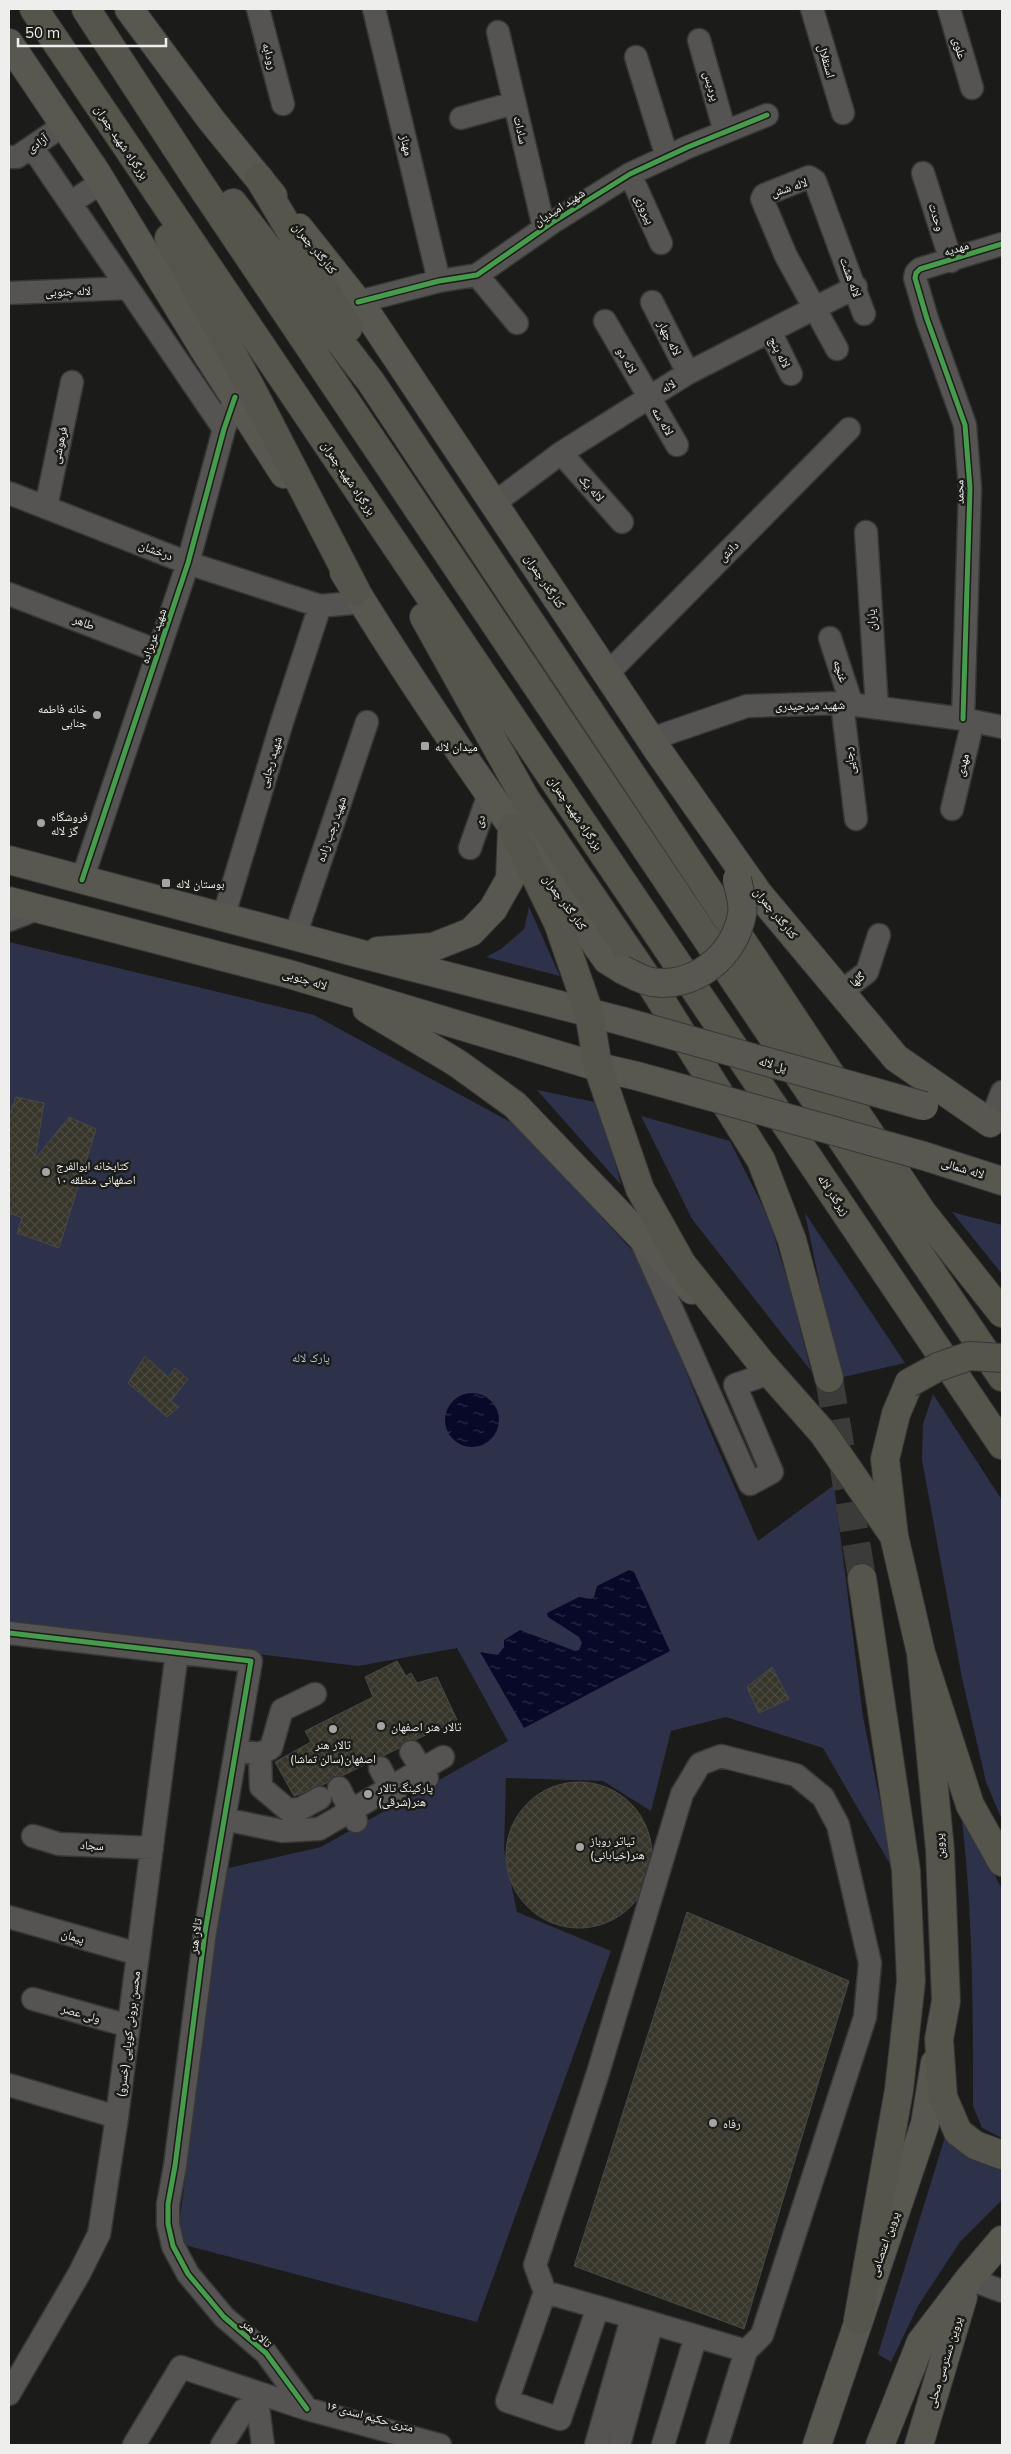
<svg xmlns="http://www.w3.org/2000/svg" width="1011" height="2454" font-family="Mulish,'Noto Naskh Arabic',sans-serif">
  <defs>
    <pattern id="water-ripples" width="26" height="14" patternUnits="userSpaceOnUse" patternTransform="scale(1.25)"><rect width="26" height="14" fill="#080829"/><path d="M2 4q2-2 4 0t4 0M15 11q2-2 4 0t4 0" fill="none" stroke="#2c2c48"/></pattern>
    <pattern id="building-cross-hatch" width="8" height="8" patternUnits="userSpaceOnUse" patternTransform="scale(1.25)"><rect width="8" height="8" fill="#38362b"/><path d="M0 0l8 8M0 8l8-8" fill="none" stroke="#4b4a40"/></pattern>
  </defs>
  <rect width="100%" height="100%" fill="#1b1b1a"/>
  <path fill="#2d3149" d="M529,907l31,69 -74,-19 15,-8 23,-20z
    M9,942l305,73 204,111 123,134 67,166 50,115 76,-56 29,232 31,154 -71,-123 -97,-31 -55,14 -20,80 -48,-30 -97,-3 -2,72 13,62 94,39 -134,371 -300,-79 47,-374 97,-22 187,-106 -51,-93 -99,18 -349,-41z
    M537,1090l63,13 21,82z
    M641,1116l89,25 39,78 23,77 19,75 -119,-152z
    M952,1212l50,13v49z
    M805,1213l100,150 -66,15z
    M933,1394l69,106v320l-16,-38 -24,-104 -40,-218 1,-36z
    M961,1812l41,77v249l-20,-10 -9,-22c0,-99 0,-196 -12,-294z
    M945,2137l57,30v33l-42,42 -42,64 -27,56 -13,-8z"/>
  <path fill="url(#water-ripples)" d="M445 1420a27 27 0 1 1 54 0a27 27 0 1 1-54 0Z
    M629,1570l5,2 36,79 -146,77 -44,-76 18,3 6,-8v-7l16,-10 55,21 4,-1 3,-7 -3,-6 -31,-20 -1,-4 32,-16 12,2 3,-2 3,-11z"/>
  <path fill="url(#building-cross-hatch)" stroke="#484847" d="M16,1097l28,6 -9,56 34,-42 27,12 -37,119 -42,-15 5,-15 -13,-5v-97z
    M145,1356l23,21 7,-9 13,11 -17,22 8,6 -12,10 -39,-34z
    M397,1661l9,15 5,-3 6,10 20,-6 20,43 -42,20 -10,1 -6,7 -16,8h-9l-6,7 -26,13h-9l-6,7 -33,13 -19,-34 36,-20 -6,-11 68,-34 -8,-20z
    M772,1667l17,32 -30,14 -12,-26z
    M506 1855a73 73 0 1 1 146 0a73 73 0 1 1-146 0Z
    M687,1912l162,69 -105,348 -170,-63z"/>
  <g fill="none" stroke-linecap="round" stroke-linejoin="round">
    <path stroke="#3b3b3a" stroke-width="28" stroke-dasharray="28 14" stroke-linecap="butt" d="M829,1378l33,200"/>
    <defs>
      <path id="minor" d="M258,9l25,95
        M374,9l65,272
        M812,9l31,104
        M949,9l23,79
        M498,32l46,196
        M699,40l26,92
        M636,57l31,100
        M461,118l53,-15
        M32,147l192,282
        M9,157h8l47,-32
        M923,173l28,88
        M630,174l31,69
        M70,203l32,-21
        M477,275l40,48
        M9,293l119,-5
        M358,302l81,-21 38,-6 76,-53 77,-48 58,-27 79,-32
        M652,302l36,71
        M605,321l72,124
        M770,331l21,43
        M837,349l-51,-93 -24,-57 2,-4 45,-18 6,4 49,133
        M561,453l61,69
        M9,493l179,70 132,43 43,-4
        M493,504l68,-51 127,-80 168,-86
        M46,507l26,-125
        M866,532l11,176
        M9,594l149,57
        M830,638l22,67
        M607,674l242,-245
        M842,703l14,116
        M963,719l7,-231 -5,-63 -38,-106 -12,-41 1,-5 4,-4 82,-25
        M651,739l96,-33 95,-3 121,16 39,8
        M952,809l21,-88
        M470,848l19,-54
        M82,880l106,-317 36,-134 11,-32
        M223,918l59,-196 38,-116
        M9,920l28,-11
        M295,936l72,-214
        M841,992l26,-20 12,-37
        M990,1123l12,-31
        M643,1245l107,239 22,-12 -37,-87 35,-12
        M9,1633l242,28 -46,271 -30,234 -7,38v20l5,22 15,28 36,43 42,36 41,56
        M236,1750l24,4 11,-6 11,-38 33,-16
        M411,1752l16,26
        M260,1754l1,33 27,23 12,-1 20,-11
        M380,1768l15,29
        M339,1788l17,33
        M224,1819l58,12 37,-2 124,-72
        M33,1836l26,8 93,4
        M9,1917l129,37
        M33,1999l96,27
        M9,2085l108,32
        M969,2279l33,12
        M545,2292c67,19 134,39 201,59l16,-16 103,-318 5,-54 -32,-138 -15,-28 -27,-22 -75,-19 -21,8 -18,30 -85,282 -62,189 10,27 -38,109 53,18 38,-112
        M256,2392l7,53
        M9,2394l70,-120 20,-40 18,-117 60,-465
        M134,2445l47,-78 126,42 133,36
        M222,2445l22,-35 13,-3
        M596,2445l36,-127
        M619,2445l33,-122
        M663,2445l33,-109
        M717,2445l29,-94"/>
      <path id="major" d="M129,9l83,112 61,75
        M9,43l87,129 109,179 79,123
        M299,228l70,88 290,436 99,141 138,165 94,65
        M344,572c81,134 172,261 263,388l16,10
        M9,860l345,92 268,69
        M9,901l280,73 309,93 39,9
        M378,951l55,-4 38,-15 22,-23 17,-30 2,-51
        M367,1009l90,54 58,42 177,185
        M924,1156l78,25
        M817,2445l108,-321 10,-61
        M880,2445l41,-103 48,-63 33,-39
        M919,2445l44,-148"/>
      <path id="highway" d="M34,9l968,1436
        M86,9l110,169 500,745 306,454
        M259,178l89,150
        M233,203l138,179 551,830 80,101
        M169,238l83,152 104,201
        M424,617l101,181 122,180 114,182 31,80 37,138
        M512,828l46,95 31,89 9,55 42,122 42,75 80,100 61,69 71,103
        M909,1383l-13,31 -11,45 9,77 27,117 49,152 32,57
        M921,1653l19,197 6,151 -7,38 4,58 15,35 17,13 27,10
        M858,2320l41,-230 12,-109 -5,-110 -44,-293"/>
    </defs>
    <use href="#minor" stroke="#373737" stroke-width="25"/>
    <use href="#major" stroke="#373737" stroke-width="30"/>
    <use href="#highway" stroke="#373737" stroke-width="30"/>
    <use href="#minor" stroke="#555453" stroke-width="22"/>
    <use href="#major" stroke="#585750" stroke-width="28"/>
    <use href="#highway" stroke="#56554b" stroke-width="28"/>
    <defs>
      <path id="major-bridge" d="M623,970c9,4 20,11 29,12 43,7 83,-27 90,-68 2,-10 -3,-24 -5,-35
        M622,1021l302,85
        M637,1076l287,80"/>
      <path id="highway-bridge" d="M909,1383l29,-16 31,-11 33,2"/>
    </defs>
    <use href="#major-bridge" stroke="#373737" stroke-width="30" stroke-linecap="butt"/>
    <use href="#highway-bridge" stroke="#373737" stroke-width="30" stroke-linecap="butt"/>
    <use href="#major-bridge" stroke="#585750" stroke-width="28"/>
    <use href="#highway-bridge" stroke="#56554b" stroke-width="28"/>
    <defs>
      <path id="cycleway" d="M358,302l81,-21 38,-6 76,-53 77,-48 58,-27 79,-32
        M963,719l7,-231 -5,-63 -38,-106 -12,-41 1,-5 4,-4 82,-25
        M82,880l106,-317 36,-134 11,-32
        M9,1633l242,28 -46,271 -30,234 -7,38v20l5,22 15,28 36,43 42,36 41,56"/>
    </defs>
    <use href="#cycleway" stroke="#1c1c19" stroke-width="8"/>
    <use href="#cycleway" stroke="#469c4c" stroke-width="5"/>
  </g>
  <g fill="#a4a4a2" stroke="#1c1c19" stroke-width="2">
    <circle cx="97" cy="715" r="5"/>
    <rect x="420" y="741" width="10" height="10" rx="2.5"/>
    <circle cx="41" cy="823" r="5"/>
    <rect x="161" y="878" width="10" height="10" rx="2.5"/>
    <circle cx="46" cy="1172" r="5"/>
    <circle cx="381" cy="1726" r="5"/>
    <circle cx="333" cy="1729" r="5"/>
    <circle cx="368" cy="1794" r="5"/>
    <circle cx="580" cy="1847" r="5"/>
    <circle cx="713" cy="2123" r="5"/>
  </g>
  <g text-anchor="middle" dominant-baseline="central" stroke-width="5" stroke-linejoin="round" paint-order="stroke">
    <g font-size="12" fill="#eeeeec" stroke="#1c1c19">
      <text transform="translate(960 48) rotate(74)">علوی</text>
      <text transform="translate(270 56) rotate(75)">رودابه</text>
      <text transform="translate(827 61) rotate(74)">استقلال</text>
      <text transform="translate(712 86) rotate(74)">پردیس</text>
      <text transform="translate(521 130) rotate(77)">سادات</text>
      <text transform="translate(122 142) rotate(56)">بزرگراه شهید چمران</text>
      <text transform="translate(37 143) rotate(-35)">آزادی</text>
      <text transform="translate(407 145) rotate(77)">مهناز</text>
      <text transform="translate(789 187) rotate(-18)">لاله شش</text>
      <text transform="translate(559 207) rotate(-33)">شهید امیدیان</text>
      <text transform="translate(645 209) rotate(65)">پیروزی</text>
      <text transform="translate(937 217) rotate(73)">وحدت</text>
      <text transform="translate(315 248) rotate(51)">کنارگذر چمران</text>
      <text transform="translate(956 248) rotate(-17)">مهدیه</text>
      <text transform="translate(851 277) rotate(70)">لاله هشت</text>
      <text transform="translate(68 291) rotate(-2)">لاله جنوبی</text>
      <text transform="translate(670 338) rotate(63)">لاله چهار</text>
      <text transform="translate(780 352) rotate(63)">لاله پنج</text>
      <text transform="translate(627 360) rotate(60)">لاله دو</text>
      <text transform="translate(668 386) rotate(-32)">لاله</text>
      <text transform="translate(663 421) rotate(59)">لاله سه</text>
      <text transform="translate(59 445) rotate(-78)">فرهوشی</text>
      <text transform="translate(349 478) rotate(56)">بزرگراه شهید چمران</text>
      <text transform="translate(592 488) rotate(48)">لاله یک</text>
      <text transform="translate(959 492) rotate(-91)">محمد</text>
      <text transform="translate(156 550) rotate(21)">درخشان</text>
      <text transform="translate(728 551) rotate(-45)">دانش</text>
      <text transform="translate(545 581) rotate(56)">کنارگذر چمران</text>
      <text transform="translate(871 620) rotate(-94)">یاران</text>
      <text transform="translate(84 622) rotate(21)">طاهر</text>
      <text transform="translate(153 636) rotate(-71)">شهید عربزاده</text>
      <text transform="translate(841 671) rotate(72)">غنچه</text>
      <text transform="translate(810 705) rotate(-1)">شهید میرحیدری</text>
      <text transform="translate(849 761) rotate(-97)">رجایی</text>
      <text transform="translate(270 762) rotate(-73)">شهید رجایی</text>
      <text transform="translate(962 765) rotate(-76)">مهدی</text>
      <text transform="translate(576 813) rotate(56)">بزرگراه شهید چمران</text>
      <text transform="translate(479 821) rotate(-71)">دی</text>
      <text transform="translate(331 829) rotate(-71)">شهید رجب زاده</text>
      <text transform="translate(565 902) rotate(54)">کنار گذر چمران</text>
      <text transform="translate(776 913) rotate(51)">کنارگذر چمران</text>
      <text transform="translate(305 979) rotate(17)">لاله جنوبی</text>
      <text transform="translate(857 979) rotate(-40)">گلها</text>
      <text transform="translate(773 1064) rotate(16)">پل لاله</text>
      <text transform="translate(963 1168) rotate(17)">لاله شمالی</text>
      <text transform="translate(834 1195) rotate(56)">زیرگذر لاله</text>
      <text transform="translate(92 1845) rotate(3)">سجاد</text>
      <text transform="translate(939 1846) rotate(-94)">پروین</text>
      <text transform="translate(73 1936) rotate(16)">پیمان</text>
      <text transform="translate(195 1936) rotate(-82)">تالار هنر</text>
      <text transform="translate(81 2013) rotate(16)">ولی عصر</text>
      <text transform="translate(128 2034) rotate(-83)">محسن برونی کوپایی (خسرو)</text>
      <text transform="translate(884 2244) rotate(-71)">پروین اعتصامی</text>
      <text transform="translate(257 2333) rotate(42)">تالار هنر</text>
      <text transform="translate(944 2362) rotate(-73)">پروین دسترسی محلی</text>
      <text transform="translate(370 2416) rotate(15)">۱۶ متری حکیم اسدی</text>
    </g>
    <g font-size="12" fill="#eeeeec" stroke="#1c1c19" text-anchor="start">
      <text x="87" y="708" text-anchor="end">خانه فاطمه<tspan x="87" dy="14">جنابی</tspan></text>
      <text x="435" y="746">میدان لاله</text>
      <text x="51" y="816">فروشگاه<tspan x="51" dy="14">گز لاله</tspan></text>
      <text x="176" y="883">بوستان لاله</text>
      <text x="56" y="1165">کتابخانه ابوالفرج<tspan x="56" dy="14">اصفهانی منطقه ۱۰</tspan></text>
      <text x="391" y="1726">تالار هنر اصفهان</text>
      <text x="333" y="1744" text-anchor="middle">تالار هنر<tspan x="333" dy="14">اصفهان(سالن تماشا)</tspan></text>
      <text x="378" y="1787">پارکینگ تالار<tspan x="378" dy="14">هنر(شرقی)</tspan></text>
      <text x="590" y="1840">تیاتر روباز<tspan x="590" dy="14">هنر(خیابانی)</tspan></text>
      <text x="723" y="2123">رفاه</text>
    </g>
    <g font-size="12" fill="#b1bef7" stroke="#1c1c19">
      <text x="311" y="1357">پارک لاله</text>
    </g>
  </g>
  <rect width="1011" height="2454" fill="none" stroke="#eeeeec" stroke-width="20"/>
  <path d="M18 38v8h148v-8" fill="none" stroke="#eeeeec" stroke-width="2.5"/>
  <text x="25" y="38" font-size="15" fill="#eeeeec" stroke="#1c1c19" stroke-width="4" paint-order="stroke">50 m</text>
</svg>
